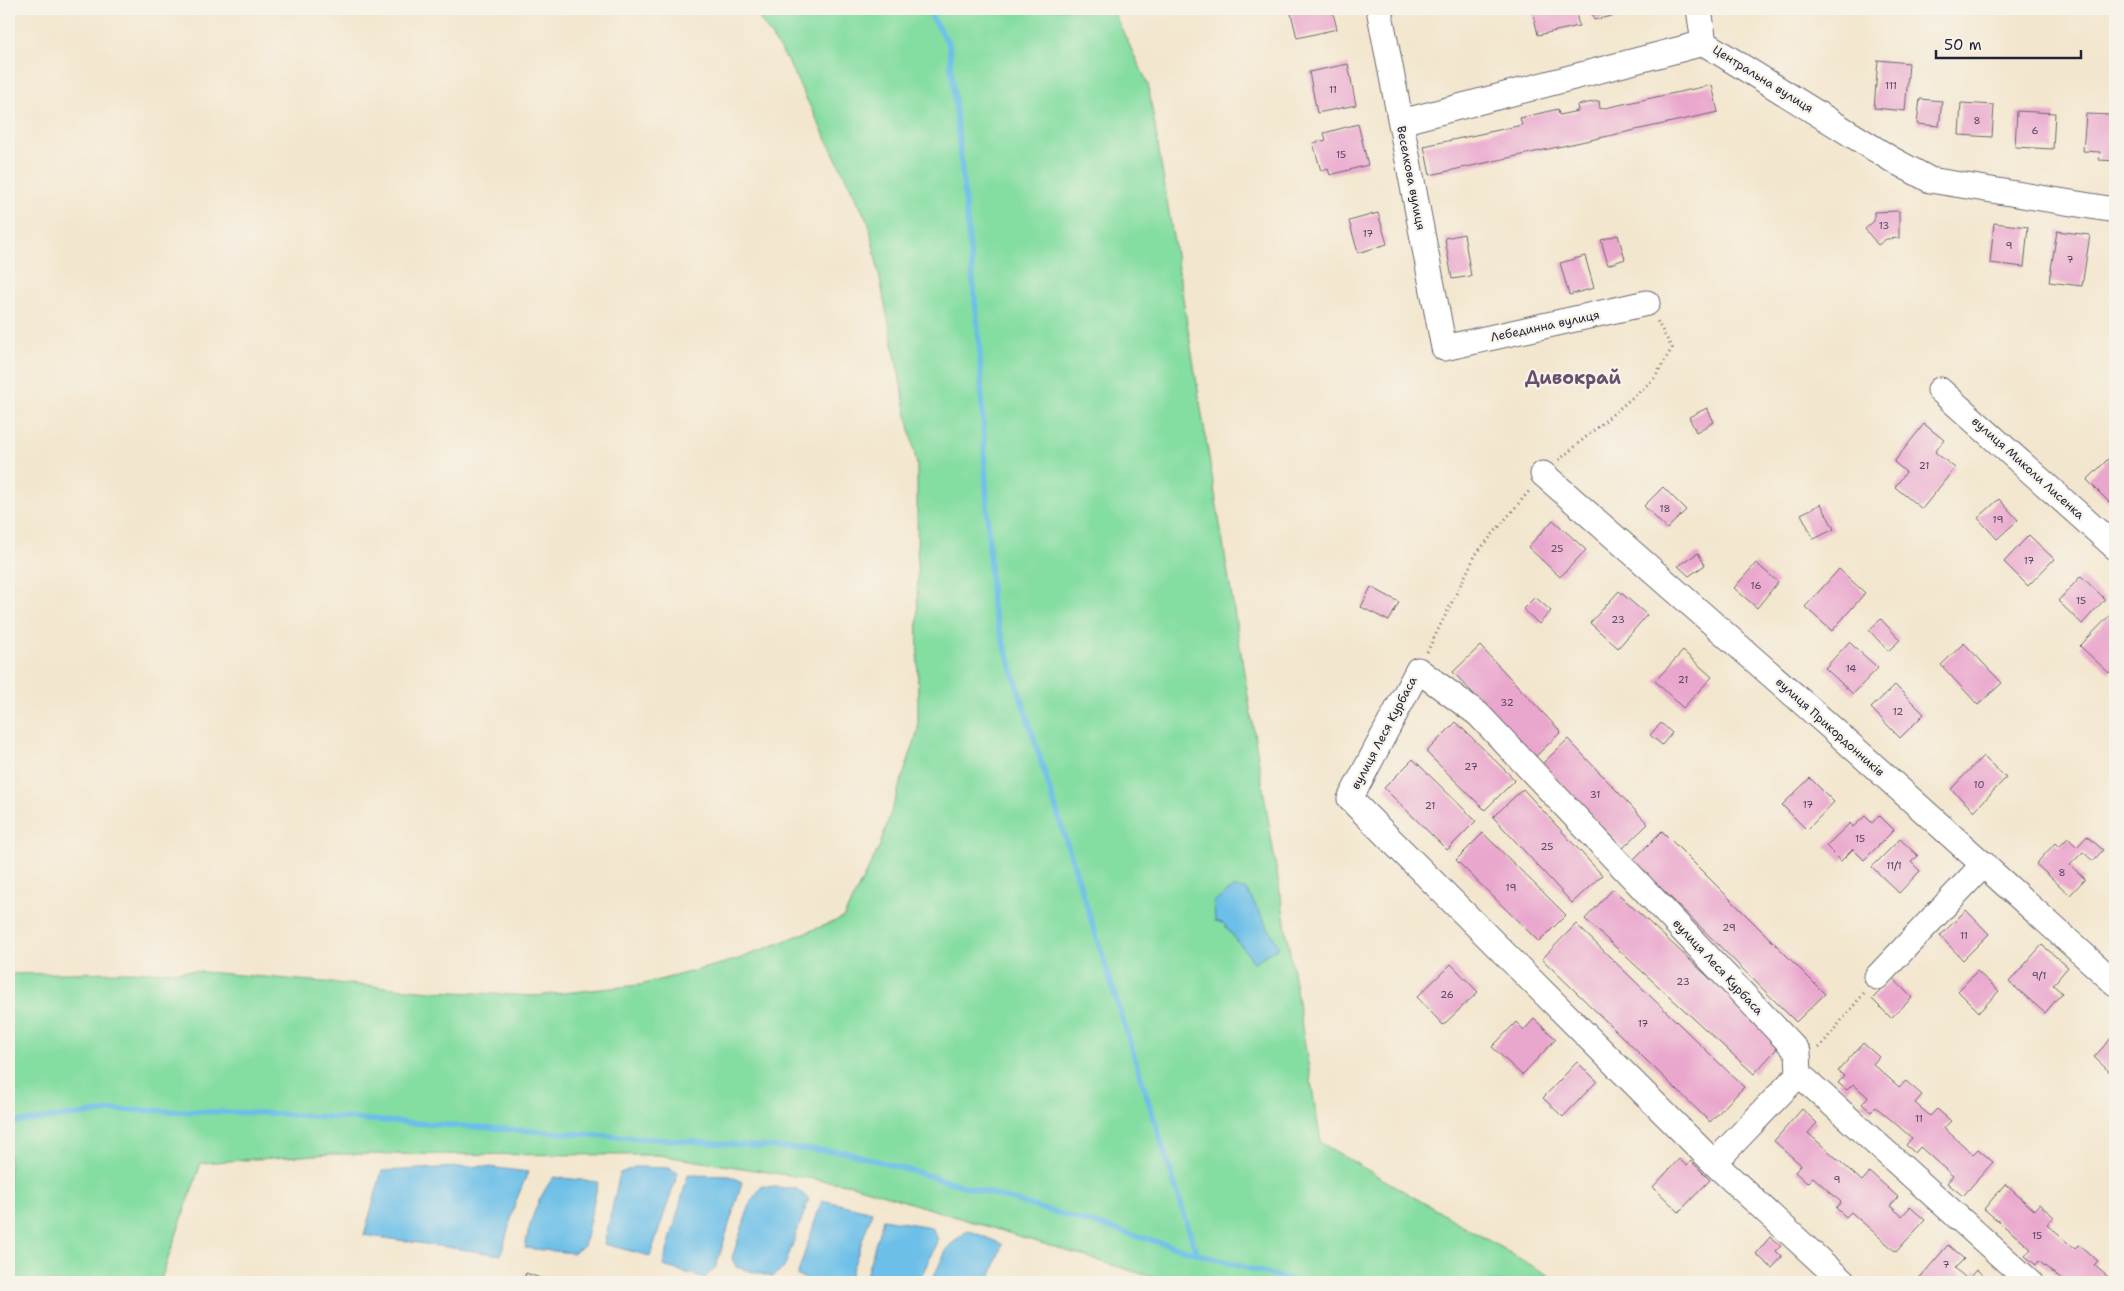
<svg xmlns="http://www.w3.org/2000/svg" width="2124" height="1291" font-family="'Shantell Sans',sans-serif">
  <rect width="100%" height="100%" fill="#f7f3e8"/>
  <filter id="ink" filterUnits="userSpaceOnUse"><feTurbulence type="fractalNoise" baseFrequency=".02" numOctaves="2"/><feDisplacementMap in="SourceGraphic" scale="10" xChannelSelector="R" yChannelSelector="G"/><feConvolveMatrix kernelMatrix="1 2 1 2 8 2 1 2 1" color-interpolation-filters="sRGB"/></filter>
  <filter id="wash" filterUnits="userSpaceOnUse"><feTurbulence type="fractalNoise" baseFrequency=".0096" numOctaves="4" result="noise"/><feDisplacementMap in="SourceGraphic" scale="20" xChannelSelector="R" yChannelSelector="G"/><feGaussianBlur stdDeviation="1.12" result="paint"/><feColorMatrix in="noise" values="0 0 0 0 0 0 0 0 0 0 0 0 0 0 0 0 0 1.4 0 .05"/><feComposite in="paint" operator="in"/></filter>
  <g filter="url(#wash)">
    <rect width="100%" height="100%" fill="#f3e6ce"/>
    <path fill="#84dda1" stroke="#53806e" d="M753,9h359l36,75 173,1059 239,139h-392l-316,-97 -194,-30 -328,-1 -129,9 -41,119h-151v-308l182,-3 241,20 103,5 105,-11 96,-25 107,-42 36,-70 39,-117 -1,-266 -48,-241 -83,-166z"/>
    <path fill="#6cbfe8" stroke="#477092" d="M1233,888l13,1 33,58 -25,15 -31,-39 -8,-2 -1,-19z
      M481,1166l47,6 -12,29 -15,54 -137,-20 18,-64z
      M635,1167l34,1 9,5 -28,83 -46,-12 16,-71z
      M688,1175l42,1 12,6 -26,85 -11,11 -42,-12z
      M554,1177l44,5 -14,64 -11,7 -48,-5c4,-25 13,-52 29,-71z
      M762,1186l35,3 12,10 -25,69 -12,9 -36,-10 -4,-9 19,-57z
      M822,1200l50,12 -24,70h-32l-19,-6z
      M883,1219l48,8 7,12 -19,43h-55z
      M968,1230l34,14 -13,38h-58l17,-35z"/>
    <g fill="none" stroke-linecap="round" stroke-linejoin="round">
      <path stroke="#6cbfe8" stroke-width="5.5" d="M927,9l22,35 30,295 13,267 204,646
        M9,1123l110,-13 147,3 580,39 450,130"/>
    </g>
    <g id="blocks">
      <path fill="#eaa7cd" d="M1290,9h42l5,20 -40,9z
        M1532,9h43l4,17 -41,9z
        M1591,9h43v2l-40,9z
        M1878,60l31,3 -4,48 -31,-3z
        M1348,64l8,41 -39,8 -8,-41z
        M1712,85l6,27 -288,63 -6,-29 98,-21 -2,-7 38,-9 1,6 19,-4 -1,-6 22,-4 1,8z
        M1920,99l22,2 -3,25 -22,-2z
        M1961,103l33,2 -2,32 -33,-2z
        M2017,111l38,2 -2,36 -38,-2z
        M2086,114l29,1v46l-16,-1 1,-8 -17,-1z
        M1358,124l10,41 -38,10 -2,-6 -7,2 -8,-28 13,-3 -2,-7z
        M1899,211v27l-13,1 -8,6 -13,-16 9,-8v-9z
        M1378,213l9,31 -29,9 -9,-32z
        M1994,223l34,4 -4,40 -34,-4z
        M2057,231l33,4 -8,51 -33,-4z
        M1464,234l7,42 -19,3 -7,-41z
        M1618,235l7,24 -17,6 -7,-25z
        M1585,256l9,32 -25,7 -9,-32z
        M1707,408l7,14 -18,10 -7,-15z
        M1924,424l20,16 -9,12 20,16 -33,41 -27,-22 11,-15 -12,-10z
        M2115,443v65l-28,-28 27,-27 -4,-5z
        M1663,487l23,23 -19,19 -23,-23z
        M1999,499l19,21 -21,19 -19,-21z
        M1821,504l13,25 -20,10 -13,-25z
        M1553,520l33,30 -26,27 -32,-30z
        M2029,535l25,24 -26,27 -24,-24z
        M1698,553l7,12 -16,11 -11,-10z
        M1756,563l22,19 -21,26 -23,-20z
        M1839,569l26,24 -33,38 -27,-24z
        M2081,576l24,23 -23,25 -24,-23z
        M1371,587l28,15 -10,19 -28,-14z
        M1619,591l28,24 -29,33 -28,-25z
        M1535,597l16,14 -12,13 -16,-15z
        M2115,610v56l-6,7 -29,-27z
        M1881,619l19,21 -12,11 -19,-21z
        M1849,642l29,26 -25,26 -28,-26z
        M1964,643l38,40 -24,22 -37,-40z
        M1480,646l81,86 -27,26 -81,-86z
        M1683,651l29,26 -29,31 -28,-27z
        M1895,685l29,29 -24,24 -29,-30z
        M1456,722l59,58 -30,30 -59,-58z
        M1661,723l11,10 -10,12 -12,-10z
        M1568,739l80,85 -25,24 -81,-84z
        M1983,756l23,22 -32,33 -23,-22z
        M1413,759l63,62 -29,29 -63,-62z
        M1810,778l24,24 -27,28 -25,-25z
        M1523,789l79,86 -30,28 -79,-86z
        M1879,815l15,15 -30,30 -11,-11 -12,12 -15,-15 24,-23 3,4 12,-11 7,7z
        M1662,831l163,163 -29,28 -163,-162z
        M1483,833l83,82 -27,27 -83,-82z
        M2087,836l16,14 -10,11 -10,-9 -13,13 15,14 -15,16 -34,-31 19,-21 4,4 9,-9 9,9z
        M1900,839l18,17 -7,6 9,9 -21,22 -27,-26z
        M1613,889l168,155 -27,30 -169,-155z
        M1966,910l23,24 -26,26 -23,-24z
        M1576,924l168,163 -34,35 -168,-163z
        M2042,945l26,22 -15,18 9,8 -17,20 -36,-31z
        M1451,964l27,28 -35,33 -26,-28z
        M1977,971l22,20 -20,21 -21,-21z
        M1893,978l19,20 -21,20 -19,-19z
        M1534,1019l22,20 -34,36 -30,-28 24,-25 8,8z
        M2115,1034v43l-21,-20z
        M1863,1043l16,14 -6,7 26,23 7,-6 16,14 -7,8 15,13 7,-7 14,12 -7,7 29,26 5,-5 15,13 -30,34 -16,-13 6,-7 -33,-29 -5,6 -9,-8 6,-7 -36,-31 -5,5 -9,-8 6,-7 -15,-13 -6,6 -9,-7 6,-7 -6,-5z
        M1577,1062l20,19 -34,36 -20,-19z
        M1802,1109l15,14 -9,10 54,48 8,-9 28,25 -8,9 12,10 8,-9 15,13 -29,32 -45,-40 -5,5 -10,-9 5,-6 -28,-25 -6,6 -12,-11 6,-7 -27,-24z
        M1679,1159l8,7 4,-5 19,19 -31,32 -26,-25z
        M2005,1184l29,26 5,-6 15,13 -7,8 28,24 4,-4 19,16 -4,4 20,17h-50l-25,-21 -3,4 -11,-9 6,-7 -47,-40z
        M1770,1237l11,9 -5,5 6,6 -10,11 -16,-14z
        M1948,1245l16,14 -9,9 13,12 9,-10 14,12h-75z
        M526,1273l20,7 -1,2h-22z"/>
    </g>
  </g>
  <g filter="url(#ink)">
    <use href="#blocks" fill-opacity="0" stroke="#6b676e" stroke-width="1"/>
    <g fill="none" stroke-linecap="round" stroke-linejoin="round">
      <defs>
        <path id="minor" d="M1379,9l65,339 203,-45
          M1699,9l5,34
          M1401,122l303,-79 187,116 39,21 185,30
          M1940,390l175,157
          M1543,474l292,257 280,252
          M1877,977l107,-113
          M1714,1163l85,-89
          M1843,1282l-129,-119 -364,-364 68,-129 60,44 320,338 1,22 231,208"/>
      </defs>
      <use href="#minor" stroke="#6b676e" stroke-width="27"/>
      <path stroke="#6b676e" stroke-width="3" stroke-dasharray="1 4" stroke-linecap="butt" d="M1559,460l95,-81 18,-31 -15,-27
        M1427,652l49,-98 54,-64
        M1819,1048l45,-55"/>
      <use href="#minor" stroke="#fff" stroke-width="25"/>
    </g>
  </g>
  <g text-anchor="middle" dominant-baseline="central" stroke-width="4.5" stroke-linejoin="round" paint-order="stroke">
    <g font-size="10" fill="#544360">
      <text x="1891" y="85">111</text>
      <text x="1333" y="89">11</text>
      <text x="1977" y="120">8</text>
      <text x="2035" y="130">6</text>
      <text x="1341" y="154">15</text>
      <text x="1884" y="225">13</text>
      <text x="1368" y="233">17</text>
      <text x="2009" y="245">9</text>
      <text x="2070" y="259">7</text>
      <text x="1924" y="465">21</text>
      <text x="1665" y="508">18</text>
      <text x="1998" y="519">19</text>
      <text x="1557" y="548">25</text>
      <text x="2029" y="560">17</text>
      <text x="1756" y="585">16</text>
      <text x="2081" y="600">15</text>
      <text x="1618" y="619">23</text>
      <text x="1851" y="668">14</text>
      <text x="1683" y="679">21</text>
      <text x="1507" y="702">32</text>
      <text x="1898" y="711">12</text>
      <text x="1471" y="766">27</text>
      <text x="1979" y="784">10</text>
      <text x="1595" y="794">31</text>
      <text x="1808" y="804">17</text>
      <text x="1430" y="805">21</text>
      <text x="1860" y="838">15</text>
      <text x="1547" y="846">25</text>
      <text x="1894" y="865">11/1</text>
      <text x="2062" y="872">8</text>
      <text x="1511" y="887">19</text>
      <text x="1729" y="927">29</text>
      <text x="1964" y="935">11</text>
      <text x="2039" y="975">9/1</text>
      <text x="1683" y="981">23</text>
      <text x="1447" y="994">26</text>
      <text x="1643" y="1023">17</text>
      <text x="1919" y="1118">11</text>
      <text x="1837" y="1179">9</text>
      <text x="2037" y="1235">15</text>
      <text x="1946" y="1264">7</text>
    </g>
    <g font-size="12" fill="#22223b" stroke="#f7f3e8">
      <text transform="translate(1763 79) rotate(32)">Центральна вулиця</text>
      <text transform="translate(1411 178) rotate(79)">Веселкова вулиця</text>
      <text transform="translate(1545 326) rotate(-12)">Лебединна вулиця</text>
      <text transform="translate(2028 468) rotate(42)">вулиця Миколи Лисенка</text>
      <text transform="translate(1830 727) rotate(42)">вулиця Прикордонників</text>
      <text transform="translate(1384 733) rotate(-62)">вулиця Леся Курбаса</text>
      <text transform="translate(1718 967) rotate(47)">вулиця Леся Курбаса</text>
    </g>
    <g font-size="18" font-weight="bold" fill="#68516e" stroke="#f7f3e8">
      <text x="1573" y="378">Дивокрай</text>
    </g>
  </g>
  <rect width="2124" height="1291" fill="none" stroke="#f7f3e8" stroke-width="30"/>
  <path d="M1936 50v8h145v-8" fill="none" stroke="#22223b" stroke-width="2.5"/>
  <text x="1944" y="50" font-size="15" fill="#22223b" stroke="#f7f3e8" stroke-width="4" paint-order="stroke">50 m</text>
</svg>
